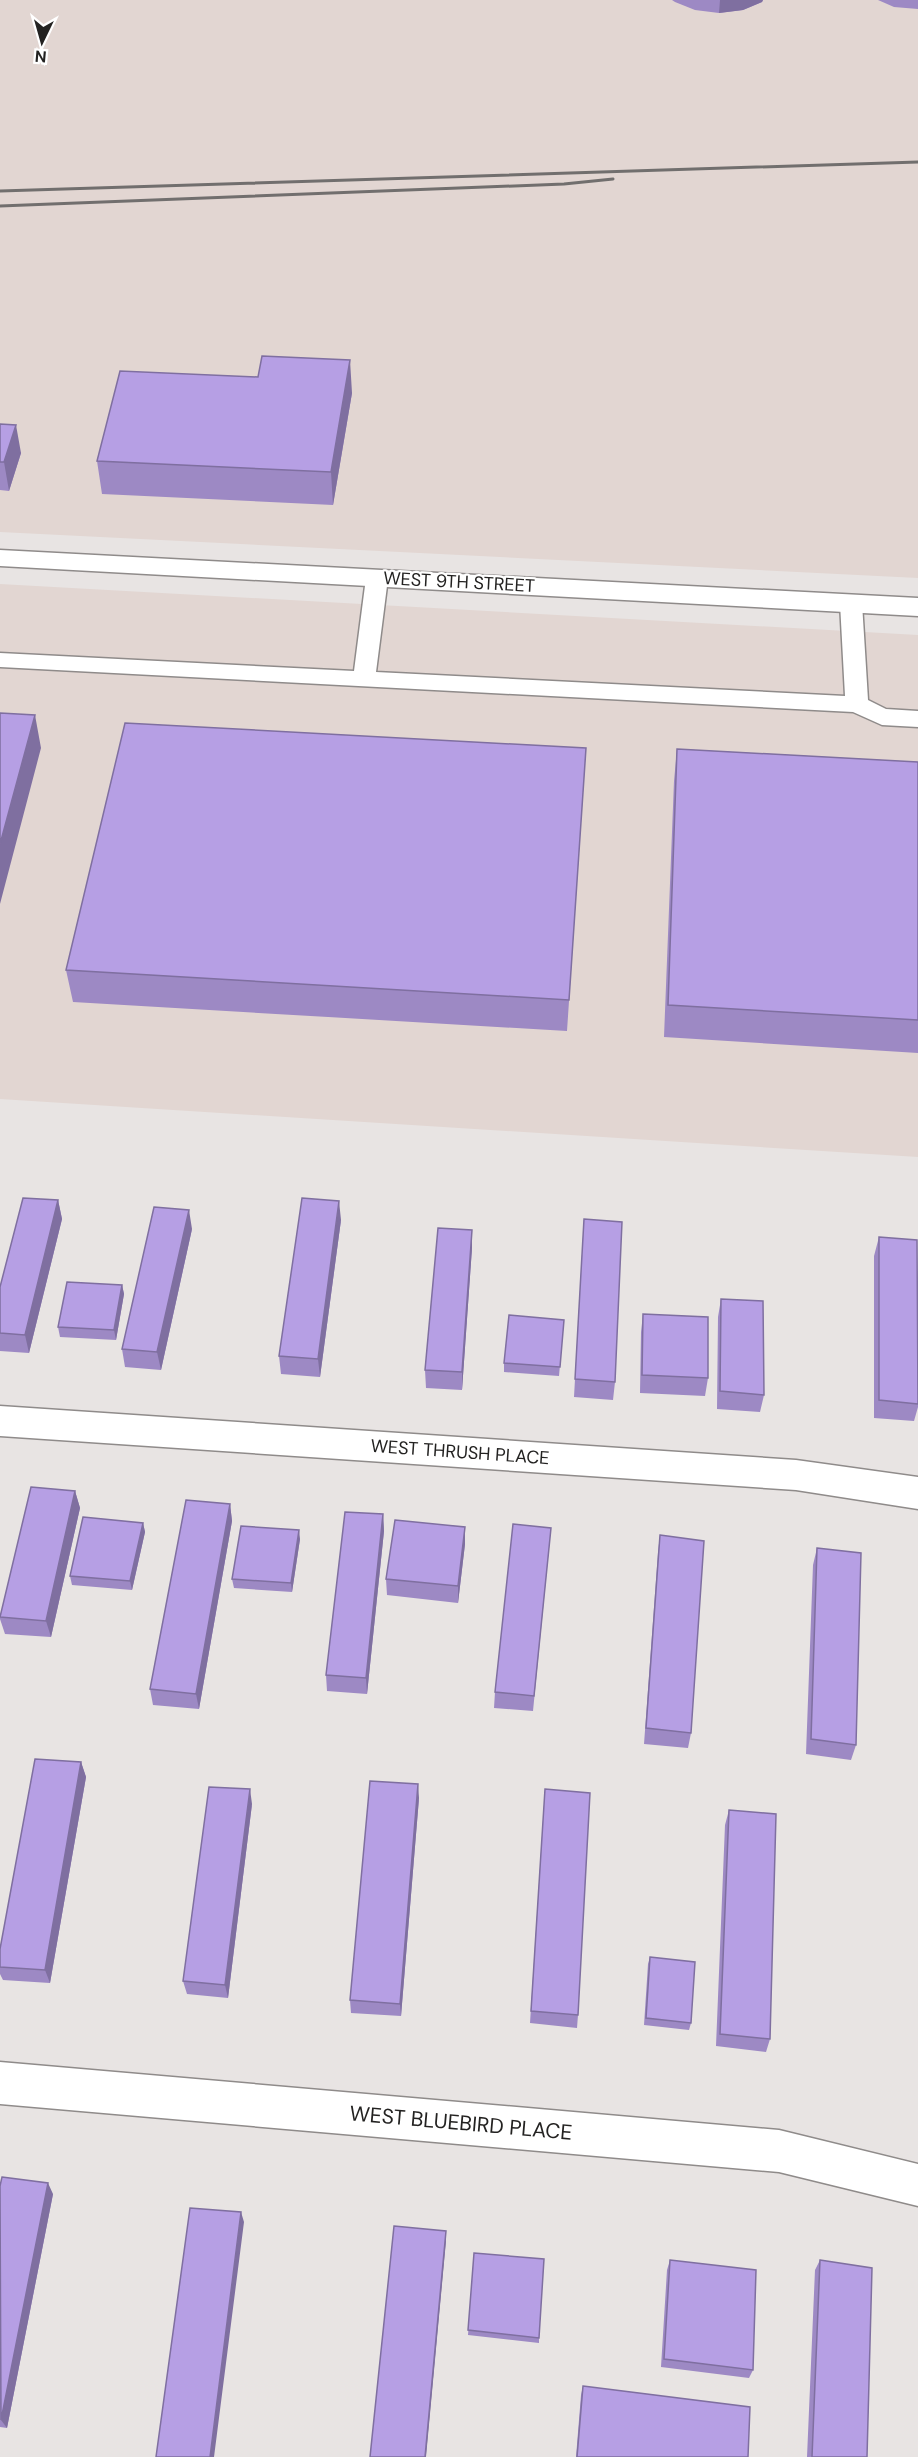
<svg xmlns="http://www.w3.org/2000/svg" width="918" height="2457" font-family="'DM Sans',sans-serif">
  <rect width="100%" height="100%" fill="#e8e4e3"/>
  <path fill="#e2d6d2" d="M0,0h918v578l-918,-46z
    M0,584l918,51v522l-918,-58z"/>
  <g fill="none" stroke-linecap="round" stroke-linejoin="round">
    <defs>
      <path id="service" d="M377,571l8,2 3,5 -12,94 469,24 -5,-93 3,-5 8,-2 8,2 3,5 6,97 18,9 32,2v16l-36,-2 -29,-13 -853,-45v-14l354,18 12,-93 3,-5z"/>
      <path id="minor" d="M0,550l918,48v18l-918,-50z
        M0,1406l796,54 122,17v32l-122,-19 -796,-54z
        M0,2062l779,68 139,34v42l-139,-34 -779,-68z"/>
    </defs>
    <use href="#service" stroke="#8f8b8a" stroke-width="3"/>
    <use href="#minor" stroke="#8f8b8a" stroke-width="3"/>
    <use href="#service" fill="#fff" fill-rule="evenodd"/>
    <use href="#minor" fill="#fff" fill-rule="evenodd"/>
    <path stroke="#716f6e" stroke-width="3" d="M0,191l918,-29
      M0,206l564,-22 49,-5"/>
  </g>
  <path fill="#9d89c4" d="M672,0h91l-1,2 -19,8 -24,3 -24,-3 -20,-8z
    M878,0h40v9l-24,-2z
    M352,393l-19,112 -231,-11 -5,-33z
    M0,424l21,29 -12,38 -9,-1z
    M586,748l-19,283 -494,-29 -7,-32z
    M677,749l241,13v291l-254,-16 10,-256z
    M58,1200l4,19 -33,134 -29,-2v-64z
    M584,1219l31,163 -2,18 -39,-3z
    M341,1220l-21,157 -39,-3 -2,-18z
    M192,1229l-31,141 -36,-3 -3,-18z
    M879,1237l39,60v110l-4,14 -40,-3v-162z
    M472,1248l-10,142 -36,-2 -1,-18z
    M122,1285l2,9 -8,46 -56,-3 -2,-10z
    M721,1299l43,96 -4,17 -43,-3 1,-92z
    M643,1314l65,64 -3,18 -65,-3 1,-61z
    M564,1320l-5,56 -55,-4v-9z
    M75,1491l5,17 -29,129 -46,-3 -5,-15v-4z
    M230,1504l2,17 -33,188 -46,-4 -3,-16z
    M383,1514l1,17 -17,163 -40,-3 -1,-16z
    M143,1523l2,9 -13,58 -60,-5 -2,-9z
    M465,1527v17l-7,59 -71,-8 -1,-16z
    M551,1528l-18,183 -39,-3 1,-16z
    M660,1535l31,198 -3,15 -44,-4 14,-192z
    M300,1539l-8,53 -58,-4 -2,-9z
    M817,1548l39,197 -5,15 -45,-6 7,-189z
    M81,1762l5,15 -36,206 -47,-3 -3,-6v-25z
    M545,1789l33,226 -1,13 -47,-5z
    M419,1798l-18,218 -50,-3 -1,-13z
    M252,1804l-24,194 -41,-4 -4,-13z
    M729,1810l41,229 -4,13 -50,-6 9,-221z
    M650,1957l41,66 -2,7 -45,-5 4,-61z
    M0,2186l53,8 -46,234 -7,-1z
    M474,2253l65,85v5l-71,-8z
    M670,2260l83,110 -4,8 -88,-11 6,-97z
    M820,2260l47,197h-60l8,-187z
    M583,2386l165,71h-172l5,-62z"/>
  <path fill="#7f6fa0" d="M720,0h43l-1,2 -19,8 -24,3z
    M350,360l2,33 -19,112 -2,-33z
    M16,425l5,28 -12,38 -5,-29z
    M35,715l6,33 -41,156v-60z
    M58,1200l4,19 -33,134 -4,-18z
    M339,1201l2,19 -21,157 -2,-18z
    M189,1210l3,19 -31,141 -4,-18z
    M472,1230v18l-10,142v-18z
    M122,1285l2,9 -8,46 -2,-10z
    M75,1491l5,17 -29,129 -5,-16z
    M230,1504l2,17 -33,188 -3,-15z
    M383,1514l1,17 -17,163 -1,-16z
    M143,1523l2,9 -13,58 -2,-9z
    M465,1527v17l-7,59v-17z
    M299,1530l1,9 -8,53 -1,-9z
    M81,1762l5,15 -36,206 -5,-13z
    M418,1784l1,14 -18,218 -1,-12z
    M250,1789l2,15 -24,194 -3,-13z
    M48,2183l5,11 -46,234 -6,-8z
    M241,2212l3,10 -30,235h-4z
    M446,2231v10l-20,216h-1z"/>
  <path fill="#b69fe4" stroke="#7f6fa0" stroke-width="1.5" d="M262,356l88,4 -19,112 -234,-11 23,-90 138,6z
    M0,424l16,1 -12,37h-4z
    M0,713l35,2 -35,129z
    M125,723l461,25 -17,252 -503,-30z
    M677,749l241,13v258l-250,-15z
    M23,1198l35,2 -33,135 -25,-2v-46z
    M302,1198l37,3 -21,158 -39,-3z
    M154,1207l35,3 -32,142 -35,-3z
    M584,1219l38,3 -7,160 -40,-3z
    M438,1228l34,2 -10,142 -37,-2z
    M879,1237l38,3 1,164 -39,-4z
    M67,1282l55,3 -8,45 -56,-3z
    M721,1299l42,2 1,94 -44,-4z
    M643,1314l65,3v61l-66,-3z
    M509,1315l55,5 -4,47 -56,-4z
    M31,1487l44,4 -29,130 -46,-4z
    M186,1500l44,4 -34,190 -46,-5z
    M345,1512l38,2 -17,164 -40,-3z
    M83,1517l60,6 -13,58 -60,-5z
    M395,1520l70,7 -7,59 -72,-7z
    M513,1524l38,4 -17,168 -39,-4z
    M241,1526l58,4 -8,53 -59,-4z
    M660,1535l44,6 -13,192 -45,-5z
    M817,1548l44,5 -5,192 -45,-6z
    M35,1759l46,3 -36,208 -45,-3v-18z
    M370,1781l48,3 -18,220 -50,-4z
    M209,1787l41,2 -25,196 -42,-4z
    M545,1789l45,4 -12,222 -47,-4z
    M729,1810l47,4 -6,225 -50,-5z
    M650,1957l45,5 -4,61 -45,-5z
    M2,2177l46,6 -47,237 -1,-234z
    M190,2208l51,4 -31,245h-54z
    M394,2226l52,5 -21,226h-55z
    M474,2253l70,6 -5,79 -71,-8z
    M670,2260l86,10 -3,100 -89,-11z
    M820,2260l52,8 -5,189h-55z
    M583,2386l167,21 -2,50h-171z"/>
  <g text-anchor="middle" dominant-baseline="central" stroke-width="4.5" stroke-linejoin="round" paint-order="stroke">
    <g font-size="18" fill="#232221" stroke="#fff">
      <text transform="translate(459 582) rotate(3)">WEST 9TH STREET</text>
      <text transform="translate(460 1452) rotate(4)">WEST THRUSH PLACE</text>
    </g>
    <g font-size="21" fill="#232221" stroke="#fff">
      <text transform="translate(461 2123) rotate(5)">WEST BLUEBIRD PLACE</text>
    </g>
  </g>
  <g transform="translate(42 42) rotate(185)" stroke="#ffffff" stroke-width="4.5" paint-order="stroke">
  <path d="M0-4.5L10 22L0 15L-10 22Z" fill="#232221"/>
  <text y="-9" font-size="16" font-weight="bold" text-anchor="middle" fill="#232221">N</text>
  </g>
</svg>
